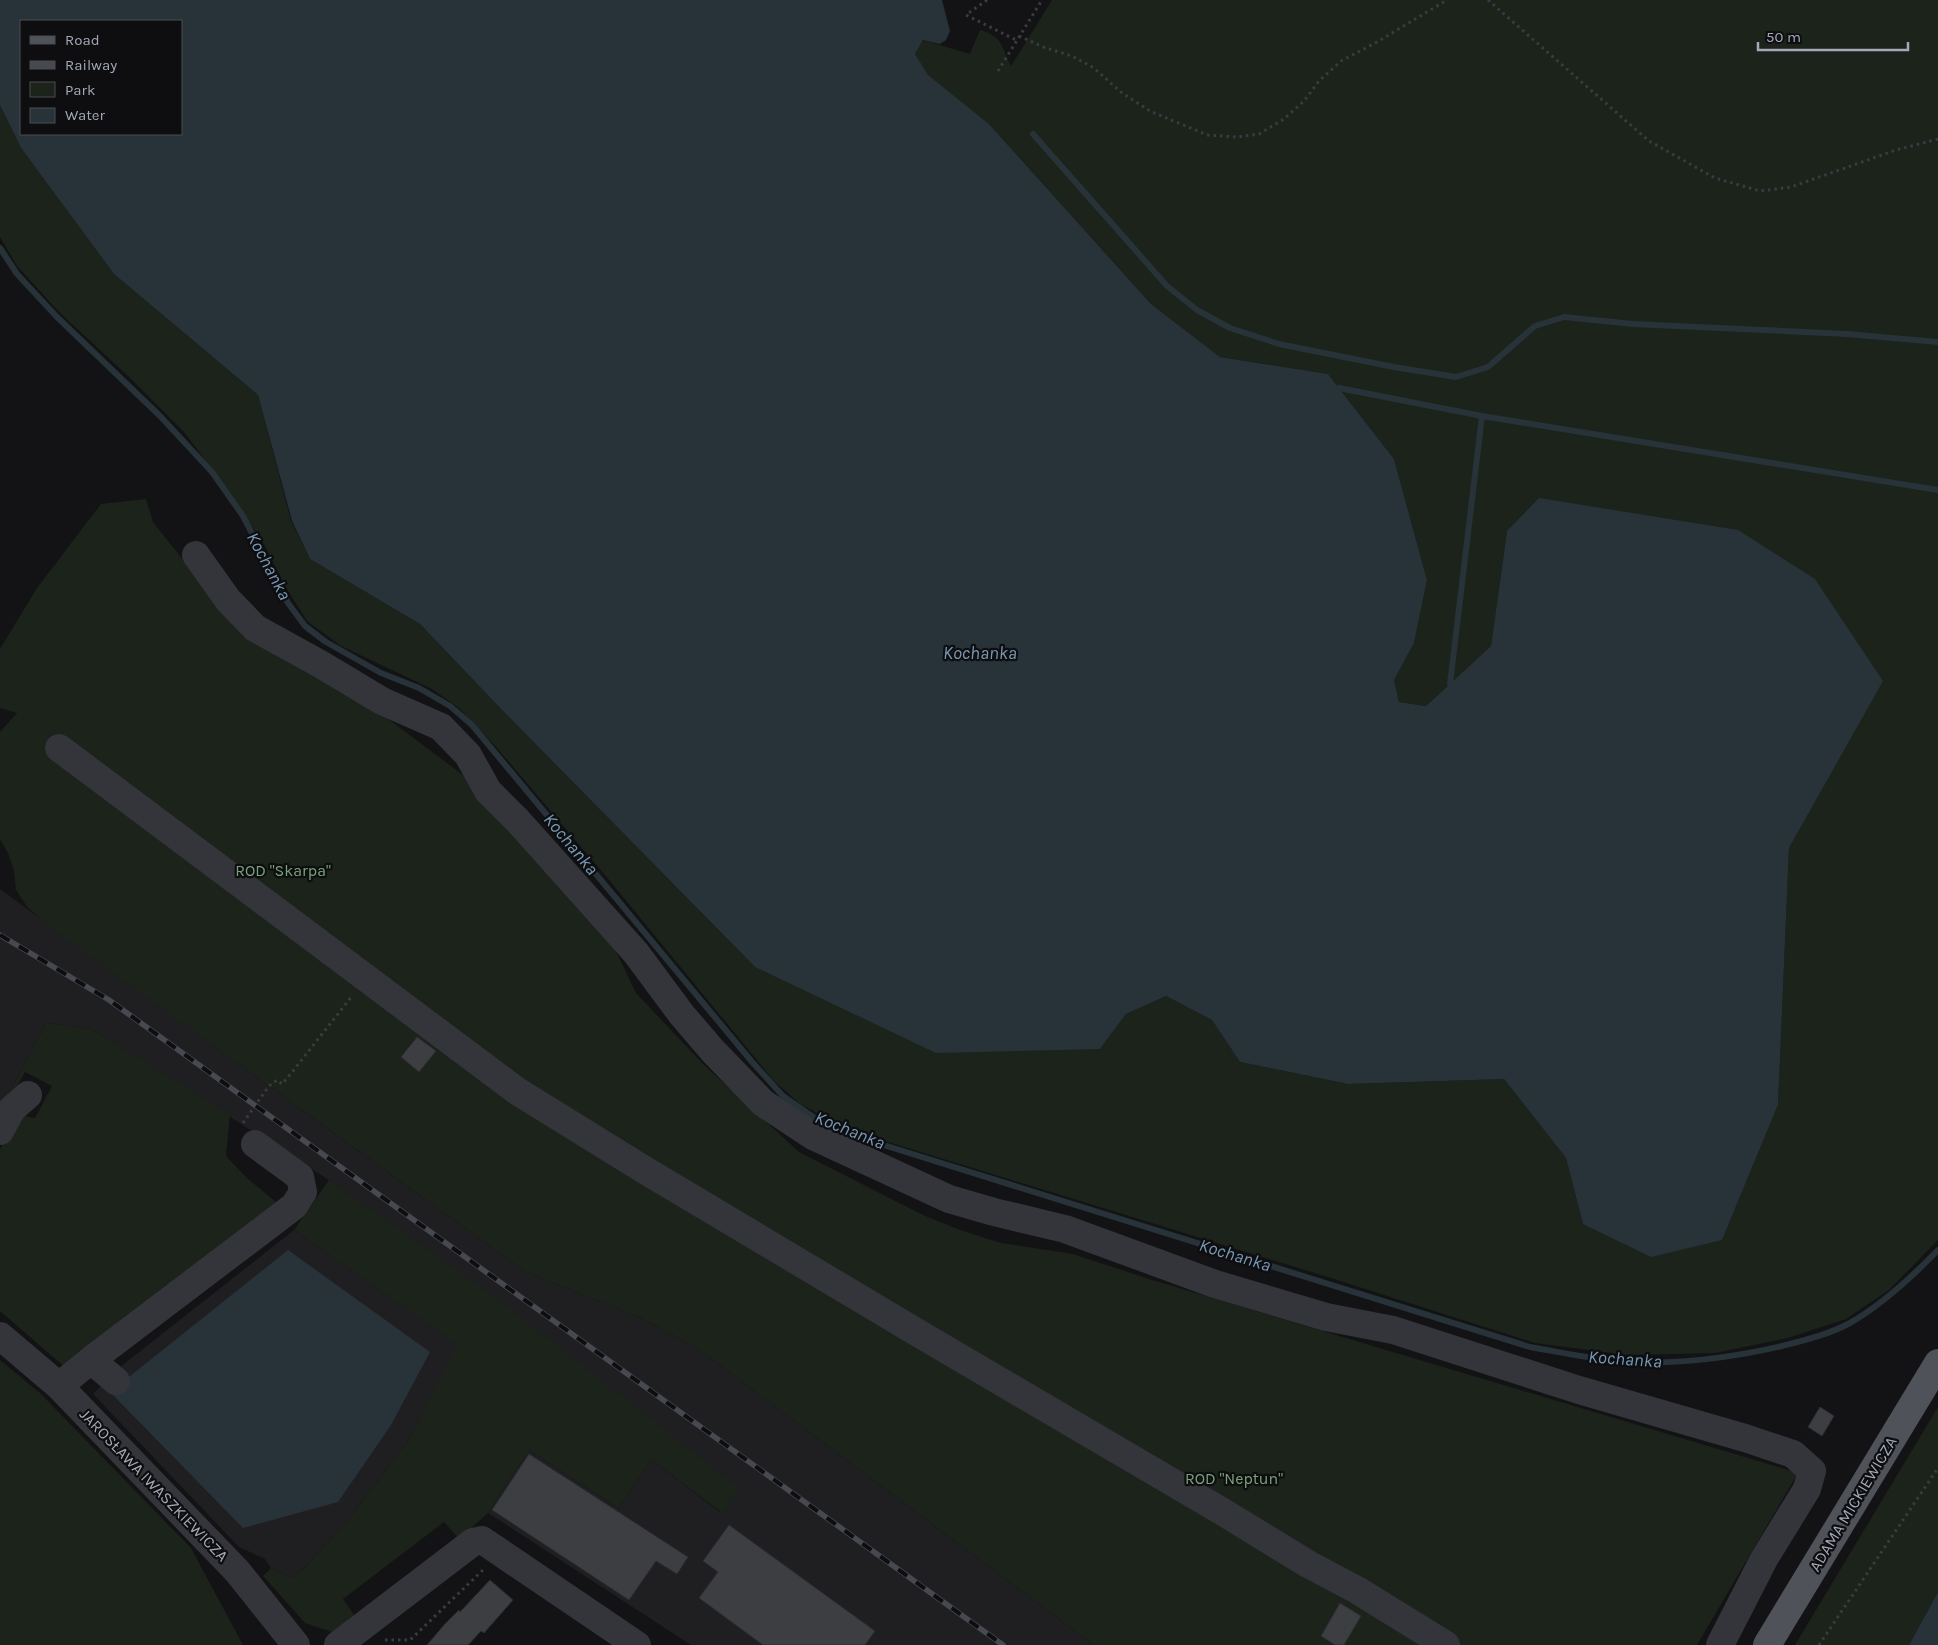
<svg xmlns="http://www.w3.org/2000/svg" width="1938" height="1645" font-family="Karla,sans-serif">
  <rect width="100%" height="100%" fill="#131315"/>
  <path fill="#1f1f22" d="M0,889l269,197 255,185 112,45 58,30 400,299h-403l-203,-132 41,-63 89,58 34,-48 69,53 18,-24 -410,-309 -237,-151 -46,-6 -46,87z
    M294,1230l165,115 -49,93 -65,86 -43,46 -11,8 -20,-10 -6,-9 -26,-12 -146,-153 27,-27z"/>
  <path fill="#1b231b" d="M1052,0h886v1240l-49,50 -43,29 -58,19 -73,15 -88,2 -92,-12 -201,-64 -446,-137 -56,-21 -32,-17 -26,-23 -164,-200 -112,-132 -39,-41 -27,-19 -91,-43 -34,-25 -22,-35 -20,-40 -32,-49 -49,-65 -56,-56 -68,-63 -43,-47 -17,-29v-132l21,43 93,126 144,121 33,126 19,38 110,65 83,87 252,256 345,82 26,-35 40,-18 46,24 28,42 108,22 156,-5 62,79 17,66 139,16 56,-135 11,-257 93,-167 -375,-150 -16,115 -65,60 -27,-4 -5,-22 20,-37 13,-63 -33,-121 -66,-85 -108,-17 -69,-53 -162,-180 -62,-49 -12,-21 8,-14 47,14 10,-24c23,6 22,18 31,36z
    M146,499l7,23 91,115 131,72 88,66 133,142 16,26 24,50 67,71 96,88 124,63 37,15 41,13 72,11 76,25 649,194 -101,172h-603l-400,-299 -58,-30 -112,-45 -474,-344 -22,-19 -12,-18 -2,-19 -6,-18 -8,-14v-107l17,-19 -17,-5v-59l37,-61 64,-84z
    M46,1023l46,6 138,86 -4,41 21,22 29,24 -208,168 -68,-59v-162l20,-34 15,3 17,-32 -27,-14 -25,45v-7z
    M329,1180l166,117 245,192 -18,24 -70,-53 -34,48 -89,-58 -41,63 -29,26 -15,-17 -101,77 14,20 -22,14 -30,-10 -42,-47 8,-8 20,10 11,-8 43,-46 65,-86 48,-93 -164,-115z
    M0,1360l40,33 151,155 52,97h-243z
    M1938,1407v185l-29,53h-114z"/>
  <path fill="#283239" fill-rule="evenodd" d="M0,0h942l8,31 -4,9 -6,4 -17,-4 -8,14 13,21 61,49 162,180 69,53 108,17 66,85 33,121 -13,63 -20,37 5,22 27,4 65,-60 16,-115 32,-33 199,32 77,49 68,102 -94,167 -11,257 -56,135 -71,17 -68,-33 -17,-66 -62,-79 -156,5 -108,-22 -28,-42 -46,-24 -40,18 -26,35 -164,4 -181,-86 -252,-256 -83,-87 -110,-65 -18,-38 -34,-126 -144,-121 -93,-126 -21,-43zM181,21v113h-160v-113z
    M288,1250l142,102 -39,73 -53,77 -95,26 -133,-136z
    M1938,1592v53h-29z"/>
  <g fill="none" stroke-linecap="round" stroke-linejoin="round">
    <path stroke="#283239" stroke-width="6" d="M1033,134l134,152 30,24 33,18 49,16 115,23 62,10 32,-10 47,-41 29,-9 69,7 214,10 91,8
      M0,248l17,26 40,43 103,99 52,56 31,44 45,87 17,23 21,16 55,31 38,15 31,18 22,19 281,338 30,33 39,27 36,14 672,210c35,6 70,14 106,15 49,2 98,-5 146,-16 23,-6 48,-12 68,-23 33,-19 62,-46 88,-73
      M1339,388l143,28 456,74
      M1450,684l32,-268"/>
  </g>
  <path fill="#3c3e42" stroke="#2c2d31" d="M417,1037l19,14 -17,21 -18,-15z
    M1820,1407l14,9 -12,20 -14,-9z
    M529,1454l159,103 -11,17 -21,-13 -27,39 -137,-90z
    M729,1525l146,106 -10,14h-102l-64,-47 19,-26 -15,-11z
    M490,1580l23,20 -29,33 -3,-2 -13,14h-41l17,-20 15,-15 1,2z
    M1340,1603l21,13 -17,29h-9l-14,-9z"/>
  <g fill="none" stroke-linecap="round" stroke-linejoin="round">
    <path stroke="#393c41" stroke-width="3" stroke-dasharray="2.5 4" stroke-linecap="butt" d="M987,0l-21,15 50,25
      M1488,0l161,141 66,37 45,13 31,-4 105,-37 42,-11
      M1019,36l24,11 29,9 22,12 28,25 28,18 57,24 30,2 22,-3 25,-15 20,-18 15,-20 22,-20 36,-19 70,-42
      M998,71l44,-71
      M243,1123l26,-37 8,-6 5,4 11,-13 59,-75
      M385,1640h25l75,-72
      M1819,1645l119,-177"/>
    <path stroke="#33353a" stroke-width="28" d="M196,555l32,45 27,28 67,37 60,36 59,26 27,28 20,36 30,30 118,132 46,62 30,35 51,53 50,33 136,63 45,13 71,17 150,55 111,33 67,13 186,60 166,48 48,16 19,17 -5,18 -43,70 -44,86
      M59,748l458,343 126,78 275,164 305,179 85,52 49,26 89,55
      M0,1131l12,-22 16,-14
      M0,1336l59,50 178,185 59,74
      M91,1360l203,-154 9,-14 -3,-15 -45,-33
      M59,1386l32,-26 25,21
      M338,1645l135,-103 9,-2 155,105"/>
    <path stroke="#4f5259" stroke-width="28" d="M1767,1645l171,-282"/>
    <defs>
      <path id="rail" d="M0,935l109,65 894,645"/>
    </defs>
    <use href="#rail" stroke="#46494f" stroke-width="5.5"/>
    <use href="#rail" stroke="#0e0e10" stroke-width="4" stroke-dasharray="11" stroke-linecap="butt"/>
  </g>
  <g text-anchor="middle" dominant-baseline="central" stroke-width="4.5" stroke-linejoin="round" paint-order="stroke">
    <g font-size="16" fill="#78a37a" stroke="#0e0e10">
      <text x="283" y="870">ROD "Skarpa"</text>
      <text x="1234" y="1478">ROD "Neptun"</text>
    </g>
    <g font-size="16" fill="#a3a9b6" stroke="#0e0e10">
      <text transform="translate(154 1485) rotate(46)">JAROSŁAWA IWASZKIEWICZA</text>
      <text transform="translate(1853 1504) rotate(-59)">ADAMA MICKIEWICZA</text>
    </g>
    <g font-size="18" font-style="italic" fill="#7799b5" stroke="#0e0e10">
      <text transform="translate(269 566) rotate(62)">Kochanka</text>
      <text x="980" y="653">Kochanka</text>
      <text transform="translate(571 844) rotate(50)">Kochanka</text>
      <text transform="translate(850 1130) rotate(22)">Kochanka</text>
      <text transform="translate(1235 1255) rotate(17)">Kochanka</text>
      <text transform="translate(1625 1359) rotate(4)">Kochanka</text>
    </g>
  </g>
  <rect x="20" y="20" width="162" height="115" fill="#0e0e10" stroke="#4a4c52"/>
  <rect x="30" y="36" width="25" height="8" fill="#4f5259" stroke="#4a4c52"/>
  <text x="65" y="45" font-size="15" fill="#a3a9b6">Road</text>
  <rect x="30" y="61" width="25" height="8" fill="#46494f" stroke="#4a4c52"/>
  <text x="65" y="70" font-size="15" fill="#a3a9b6">Railway</text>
  <rect x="30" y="82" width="25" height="15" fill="#1b231b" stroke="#4a4c52"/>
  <text x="65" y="95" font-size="15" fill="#a3a9b6">Park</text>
  <rect x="30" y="108" width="25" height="15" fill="#283239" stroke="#4a4c52"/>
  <text x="65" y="120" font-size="15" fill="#a3a9b6">Water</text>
  <path d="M1758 42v8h150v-8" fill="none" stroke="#a3a9b6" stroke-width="2.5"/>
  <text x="1766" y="42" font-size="15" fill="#a3a9b6" stroke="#0e0e10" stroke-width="4" paint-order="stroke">50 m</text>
</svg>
